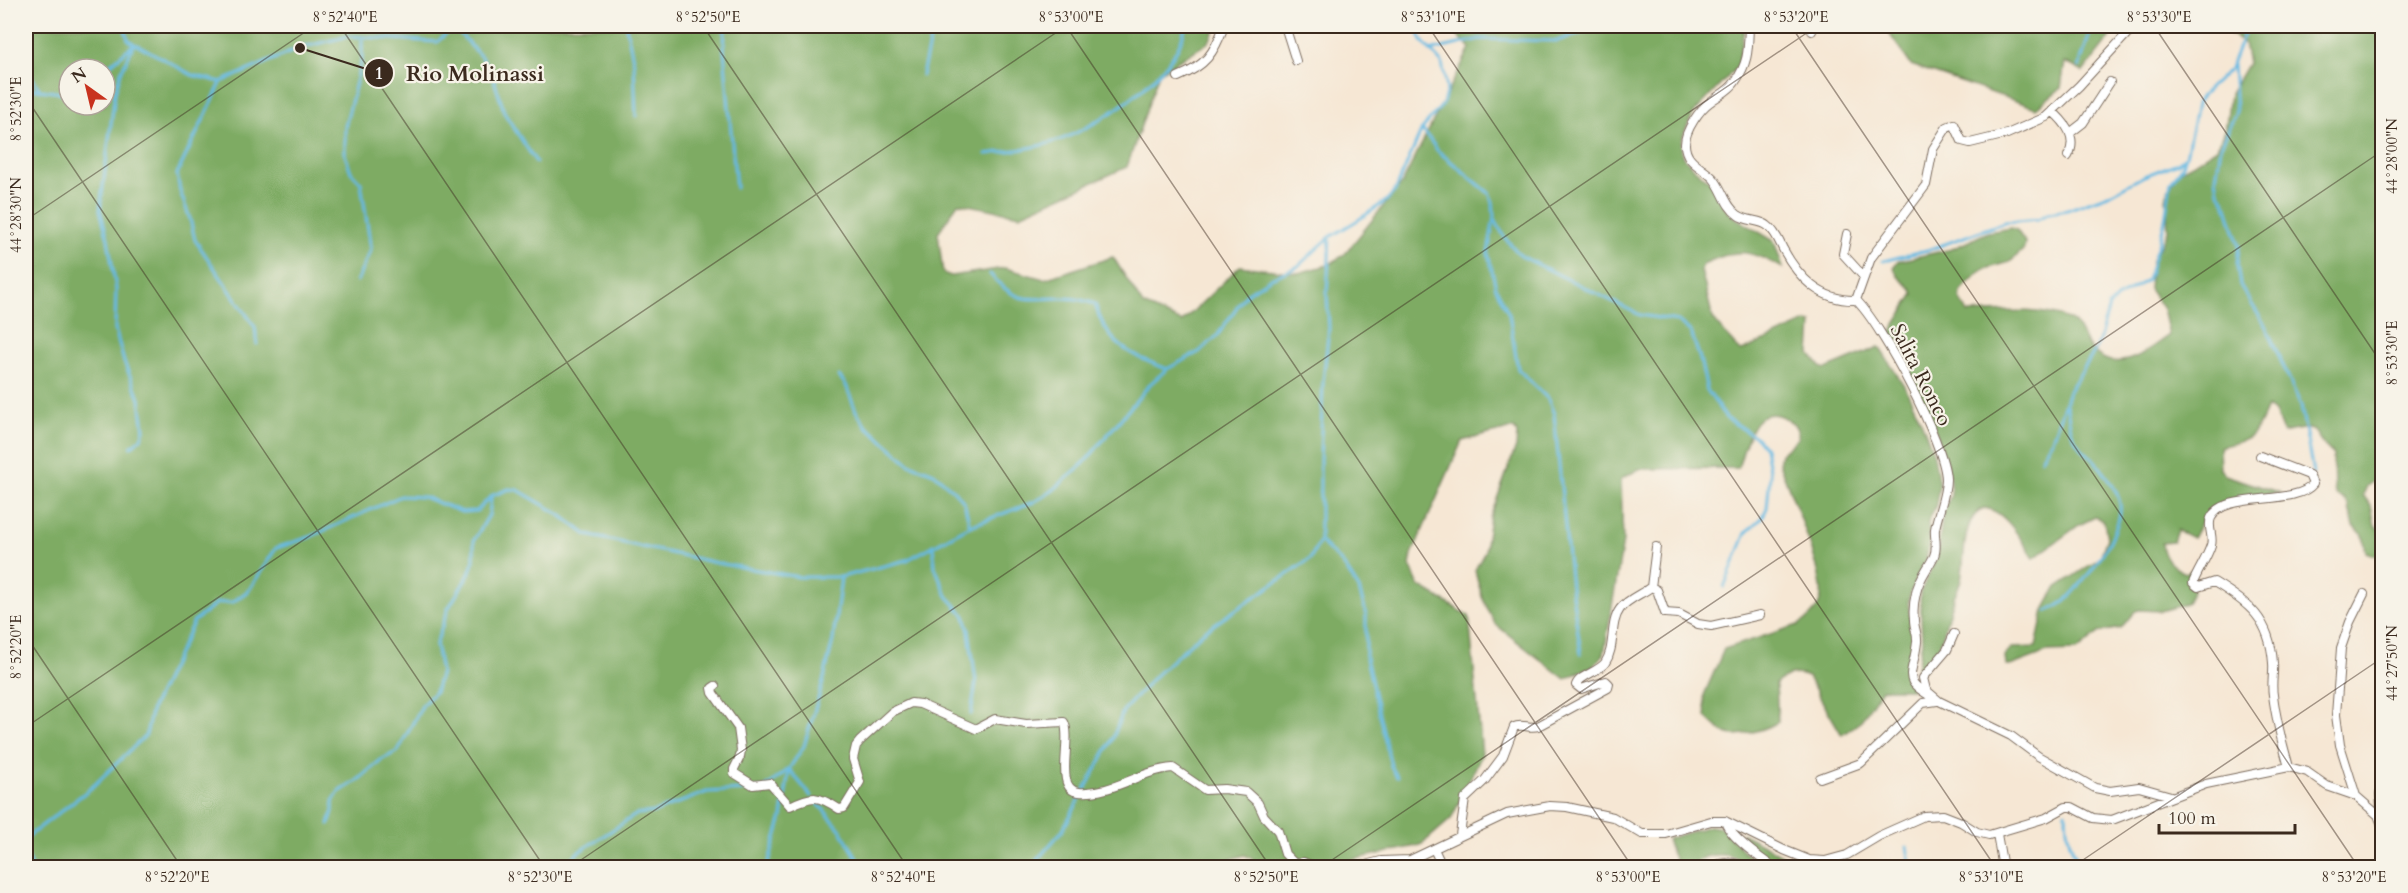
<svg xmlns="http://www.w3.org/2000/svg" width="2408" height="893" font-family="Cardo,serif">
  <rect width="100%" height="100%" fill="#f7f3e8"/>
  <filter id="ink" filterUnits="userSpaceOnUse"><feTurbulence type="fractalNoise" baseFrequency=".0167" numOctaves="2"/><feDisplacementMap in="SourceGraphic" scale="12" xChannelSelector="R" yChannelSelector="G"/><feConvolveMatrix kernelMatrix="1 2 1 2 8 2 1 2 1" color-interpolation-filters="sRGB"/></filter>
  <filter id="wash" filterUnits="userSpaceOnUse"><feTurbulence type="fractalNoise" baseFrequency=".008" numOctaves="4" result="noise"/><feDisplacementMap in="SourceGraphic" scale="24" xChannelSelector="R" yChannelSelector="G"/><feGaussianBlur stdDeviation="1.35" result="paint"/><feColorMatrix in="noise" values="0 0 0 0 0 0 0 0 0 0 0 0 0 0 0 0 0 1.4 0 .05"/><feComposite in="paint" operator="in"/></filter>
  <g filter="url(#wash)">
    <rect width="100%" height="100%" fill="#f6e7d4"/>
    <path fill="#7eab64" stroke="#5c6a41" stroke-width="1.5" fill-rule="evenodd" d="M26,26h1190l-7,16 -50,31 -32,94 -107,48 -62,-12 -20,30 5,40 8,3 54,-8 39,11 69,-22 30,48 39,17 58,-56 58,7 30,-8 16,-10 58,-72 68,-135 -22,-22h297l-8,41 -44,47 -9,19 -3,11 1,11 10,12 22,18 9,20 11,12 40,24 9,27c-36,-18 -42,-21 -80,-4l-2,6 12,49 26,31 3,1 64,-29 6,1 -2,31 10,13 6,2 53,-22 26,40 17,36 12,32 5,31 -3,19 -8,17 2,20 -4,17 -11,21 -7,21 5,39 -8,34 7,15h-30l-22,33 -18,13 -34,-58c-13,-6 -20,-2 -32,6l2,39c-12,7 -39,17 -53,11 -6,-3 -13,-11 -19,-16l-2,-22 20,-46 74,-24c10,-5 21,-16 23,-28 4,-25 -32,-107 -42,-134l2,-9 17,-16c0,-10 -3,-14 -11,-19 -35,-20 -41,27 -49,49l-99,1 -18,10 2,62 -19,113 -9,11 -30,14 -70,-55 -13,-27 -7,-27 10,-19 5,-33 26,-71 1,-14 -3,-4h-5l-47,12 -50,113 -2,11 9,21 50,30 13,138 -31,65 -30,26 -75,16 -15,7 -64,-1 -22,-12 -46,13 -1173,-1zM69,69h36v36h-36z
      M1884,26h235l-36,46 -18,-10 -4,26 -25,20 -125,-43z
      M2219,26h163v72l-1,4 1,2v370l-15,12 -4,9 8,11 4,19 7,7v23h-8l-8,-3 -3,-17 -9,-9 -6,-21 -4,-5 -7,-4 -3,-6 -1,-36c-27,-23 -7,-31 -50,-21l-8,-21 -8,-5c-14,32 -14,32 -48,40l1,22 5,6 56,18c-23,2 -55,2 -73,20 -6,6 -10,17 -15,25l-16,-8 -4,12 -11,1c1,15 11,25 24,30l10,-5c-5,9 -8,14 -3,23l-7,13 -25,7 -23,-1 -4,2 -13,16 -21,4 -23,19 -30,1 -37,14h-4l-1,-10 6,-8 25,-1 8,-37 12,-22 44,-30 7,-20 -3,-17 -9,-4 -16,8 -45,33c-12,-16 -28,-48 -50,-50 -24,11 -18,50 -23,71 -1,7 -6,14 -8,21 -10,28 -8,48 -31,71l-5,-3 5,-27 -2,-48 17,-36 6,-43 8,-19 -2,-22 -12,-39 -46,-98 4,-12 19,-30c-4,-12 -19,-13 -20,-28l4,-5 54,-12 36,-17 24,-4 5,2 8,12 -1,7 -14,13 -25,7 -9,6 -15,16 -1,7 8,15c29,-1 72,-6 100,6 11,4 13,16 19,25 26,35 56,10 82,-9l-6,-26 -14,-20 2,-27 17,-31 -2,-37 13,-23 15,-8 23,-15 9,-23 4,-31 18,-31 -4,-20z
      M1709,826l14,2c7,14 23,20 30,35 -16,-5 -31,-12 -48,-6 -11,5 -12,11 -26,10l-8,-15 -4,-13z
      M1741,833l48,26 9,8h-22l-26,-22z"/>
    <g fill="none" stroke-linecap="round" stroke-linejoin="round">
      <path stroke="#66bae2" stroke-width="3" d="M124,26l4,13 6,5 -13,28 -6,20 -15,118 8,29 8,50 -1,40 9,33 16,37 4,31 -3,8 -10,9
        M626,26l8,38 2,52
        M725,26l-1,25 12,137
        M454,27l29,32 10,18 12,37 31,48
        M1430,51l50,-12 77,2 44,-15
        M2233,64l3,48 -15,34 -5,32 2,13 7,10 14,45 -2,19 3,20 26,42 35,79 12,67
        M2079,67l10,-31 6,-10
        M26,68l14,22
        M105,69l29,-25 6,2 52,29 29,7 79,-34 49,-12 88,6 18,-16
        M922,75l11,-49
        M221,83l-44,91 3,17 10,28 5,21 60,87 2,17
        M26,88l43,6
        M1422,129l16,22 51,42 4,9 1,16 -6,35 8,35 13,26 9,55 30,30 6,15 17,173 10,66
        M986,154c30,-4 63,-7 90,-21 38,-19 104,-64 109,-107
        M1495,220l10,18 16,18 119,59 38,6 13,11 9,27 7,31 19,28 31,20 8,10 5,27 -3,33 -5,10 -16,15 -22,54
        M1883,261l48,-12 74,-27 33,-3 11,-6 18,-3 44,-16 33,-18 34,-13 7,-6
        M990,274c34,39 46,19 86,25 6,1 13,3 19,5 12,41 34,50 72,65
        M357,281l14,-32 -10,-66 -10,-11 -6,-17v-28l17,-69v-21
        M839,376l7,9 10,26 11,16 43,37 24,9 20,18 10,11 6,24
        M2041,459l11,-19 17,-49 28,-43 12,-42 8,-8 30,-18 17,-55 7,-43 11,-15 4,-11 11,-52 6,-10 27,-25 17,-43
        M1320,541l23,23 16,25 7,25v44l25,108 6,11
        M933,545l2,22 12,29 18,20 4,15 7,51 -5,32
        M2047,611c21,-8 31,-24 44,-40 11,-15 32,-47 29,-67 -2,-13 -16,-33 -25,-43 -8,-8 -17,-14 -21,-24 -5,-9 -5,-22 -8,-32
        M789,769l22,27
        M816,801l24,28 23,39
        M2066,812c0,22 4,38 17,56
        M329,824l4,-13v-10l6,-9 19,-12 23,-20 17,-9 25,-47 12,-12 6,-20 -5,-28 12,-35 21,-35 5,-14v-20l15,-25 2,-17
        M26,838l65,-50 55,-53 6,-27 42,-87 23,-18 16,-1 16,-12 27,-42 34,-11 91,-41 23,1 38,15 15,-1 14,-15 18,-7 9,1 41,24 28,21 130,28 82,14h42l66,-17 63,-34 64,-24 18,-11 32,-28 66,-79 17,-15 32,-17 18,-16 29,-42 25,-16 26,-11 33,-30 28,-17 28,-19 9,-10 27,-62 21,-25 4,-16 -5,-25 -20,-22 -6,-15
        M1907,847l4,21
        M26,854l6,14
        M566,868l11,-15 60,-39 18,-2 52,-20 57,-3 25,-20 15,-23 19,-64 10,-42 8,-63
        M767,868l15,-51 7,-47
        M1030,868l32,-37 51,-93 10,-27 33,-36 47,-43 107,-73 10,-18v-82l3,-77 6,-54 -2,-33 3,-58"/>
    </g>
  </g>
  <g filter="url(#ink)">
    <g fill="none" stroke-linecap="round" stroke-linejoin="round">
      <defs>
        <path id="minor" d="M1285,26l11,35
          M1749,26c-1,23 0,36 -14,56 -6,9 -16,13 -25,20 -10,7 -25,28 -25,42 0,18 17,23 28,34 10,11 12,28 25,37 9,7 22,4 30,11 7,5 11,15 15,23 16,29 37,52 73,51
          M1812,31l2,-5
          M1178,77c27,-11 36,-23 46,-51
          M2052,111c14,12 26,27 16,45
          M2070,133l13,-10 27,-41
          M1847,234l-4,20 21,23
          M2260,456l49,19 4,9c-18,23 -89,6 -102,34 -4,9 3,19 0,27 -4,13 -13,25 -18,38l5,4 16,-5c35,21 56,37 59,81 1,10 -2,21 0,32 3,24 9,48 16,72
          M1651,587l5,-40
          M1954,634l-7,16 -24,28 3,12 13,11 72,35 27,20 57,32 15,3 29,-4 32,9
          M715,686l-3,2 1,5 25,35 3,22 -1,7 -6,12v4l19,12 17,-2 20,23c23,-11 28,-11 49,3l5,-1 16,-26 -7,-23 3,-13 4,-5 32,-29 19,-9 9,1 56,25 19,-10 31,5 38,-2c9,17 -11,68 15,70 33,3 62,-22 94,-24l32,22 19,-1 22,3 12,11 6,13 14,15 7,23 10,10 8,-2 16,6
          M1939,701c-41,-22 -26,-23 -22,-59 1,-7 -3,-14 -3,-22 -1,-8 0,-19 2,-27 3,-15 12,-24 18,-37 4,-9 0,-19 1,-27 3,-17 11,-33 11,-50 -1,-35 -63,-153 -90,-179l15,-42 55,-73 7,-36 14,-22 7,-3 8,17 8,2 37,-9 39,-17 33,-31 55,-60
          M1820,778l41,-15 62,-60 14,-2
          M2356,796l-16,-51 -4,-30 5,-67 9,-26 14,-28
          M2382,819l-2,-25 2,-3
          M1725,821c3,15 37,38 49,47
          M1997,834l6,34
          M1460,835l5,-36 20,-19 18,-24 11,-29c8,-4 16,2 24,-1l70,-38 1,-4 -3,-3 -25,8 -5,-4c4,-10 22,-13 29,-22 11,-16 4,-39 15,-54 7,-10 22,-15 31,-22l6,3 8,23 14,1 19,10 13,2 49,-11
          M1434,849l9,19
          M1353,868l28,-7 29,-1 97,-46 43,-8 17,1 46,10 29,17h24l45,-13h14l59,29 25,10 16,1 22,-6 32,-19 45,-20 19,-1 18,7 16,10 12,3 57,-17 20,-11h6l21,11 19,2 94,-36 83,-17 18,5 20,14 29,10 22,19 4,10
          M1707,868c15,-6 27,-8 42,0"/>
      </defs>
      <use href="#minor" stroke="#7c6c5e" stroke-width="10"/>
      <use href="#minor" stroke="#fff" stroke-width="8"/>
    </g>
  </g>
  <path fill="none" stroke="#3b2a1e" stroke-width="1.5" stroke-opacity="0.45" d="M340,26l568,842M703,26l568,842M1066,26l567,842M1428,26l568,842M1791,26l568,842M2154,26l228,338M26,98l519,770M26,220l288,-194M26,636l156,232M26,727l1040,-701M569,868l1248,-842M1320,868l1062,-717M2071,868l311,-210"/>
  <g text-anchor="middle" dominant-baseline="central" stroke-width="4.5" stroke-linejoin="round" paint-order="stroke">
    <g font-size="21" fill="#3b2a1e" stroke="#f7f3e8">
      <text transform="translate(1921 375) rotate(63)">Salita Ronco</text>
    </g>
  </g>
  <path fill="none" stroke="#3b2a1e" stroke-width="2" d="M300 48L379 73"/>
  <g fill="#3b2a1e" stroke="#f7f3e8" stroke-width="2">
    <circle cx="300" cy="48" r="6"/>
    <circle cx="379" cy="73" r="15"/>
  </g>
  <g font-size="18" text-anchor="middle" font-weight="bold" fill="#fff">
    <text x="379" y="79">1</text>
  </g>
  <g font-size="22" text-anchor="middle" font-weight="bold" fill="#3b2a1e" stroke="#f7f3e8" stroke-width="4.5" stroke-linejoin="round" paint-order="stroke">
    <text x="475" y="81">Rio Molinassi</text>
  </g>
  <rect width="2408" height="893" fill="none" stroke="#f7f3e8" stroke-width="66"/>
  <g transform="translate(87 87) rotate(326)"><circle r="28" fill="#f7f3e8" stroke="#aca397" stroke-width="1.5"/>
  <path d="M0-4.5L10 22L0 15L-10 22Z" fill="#c8321e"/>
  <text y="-9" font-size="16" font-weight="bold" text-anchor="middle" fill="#3b2a1e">N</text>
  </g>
  <path d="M2159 824v9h136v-9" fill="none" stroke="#3b2a1e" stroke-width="3"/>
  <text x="2168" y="824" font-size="18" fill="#3b2a1e" stroke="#f7f3e8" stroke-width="4.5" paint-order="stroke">100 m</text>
  <rect x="33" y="33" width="2342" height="827" fill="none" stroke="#3b2a1e" stroke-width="2"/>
  <g font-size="15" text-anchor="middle" fill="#3b2a1e">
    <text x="345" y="22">8°52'40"E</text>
    <text x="708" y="22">8°52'50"E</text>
    <text x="1071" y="22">8°53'00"E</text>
    <text x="1433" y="22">8°53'10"E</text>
    <text x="1796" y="22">8°53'20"E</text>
    <text x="2159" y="22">8°53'30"E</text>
    <text transform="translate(16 109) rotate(-90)" y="5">8°52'30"E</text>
    <text transform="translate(2392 156) rotate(-90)" y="5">44°28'00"N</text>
    <text transform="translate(16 215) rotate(-90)" y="5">44°28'30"N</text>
    <text transform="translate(2392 353) rotate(-90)" y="5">8°53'30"E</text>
    <text transform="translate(16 647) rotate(-90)" y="5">8°52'20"E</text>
    <text transform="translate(2392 663) rotate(-90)" y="5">44°27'50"N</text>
    <text x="177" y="882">8°52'20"E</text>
    <text x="540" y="882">8°52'30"E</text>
    <text x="903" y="882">8°52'40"E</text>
    <text x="1266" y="882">8°52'50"E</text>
    <text x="1628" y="882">8°53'00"E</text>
    <text x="1991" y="882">8°53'10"E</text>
    <text x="2354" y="882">8°53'20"E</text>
  </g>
</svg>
